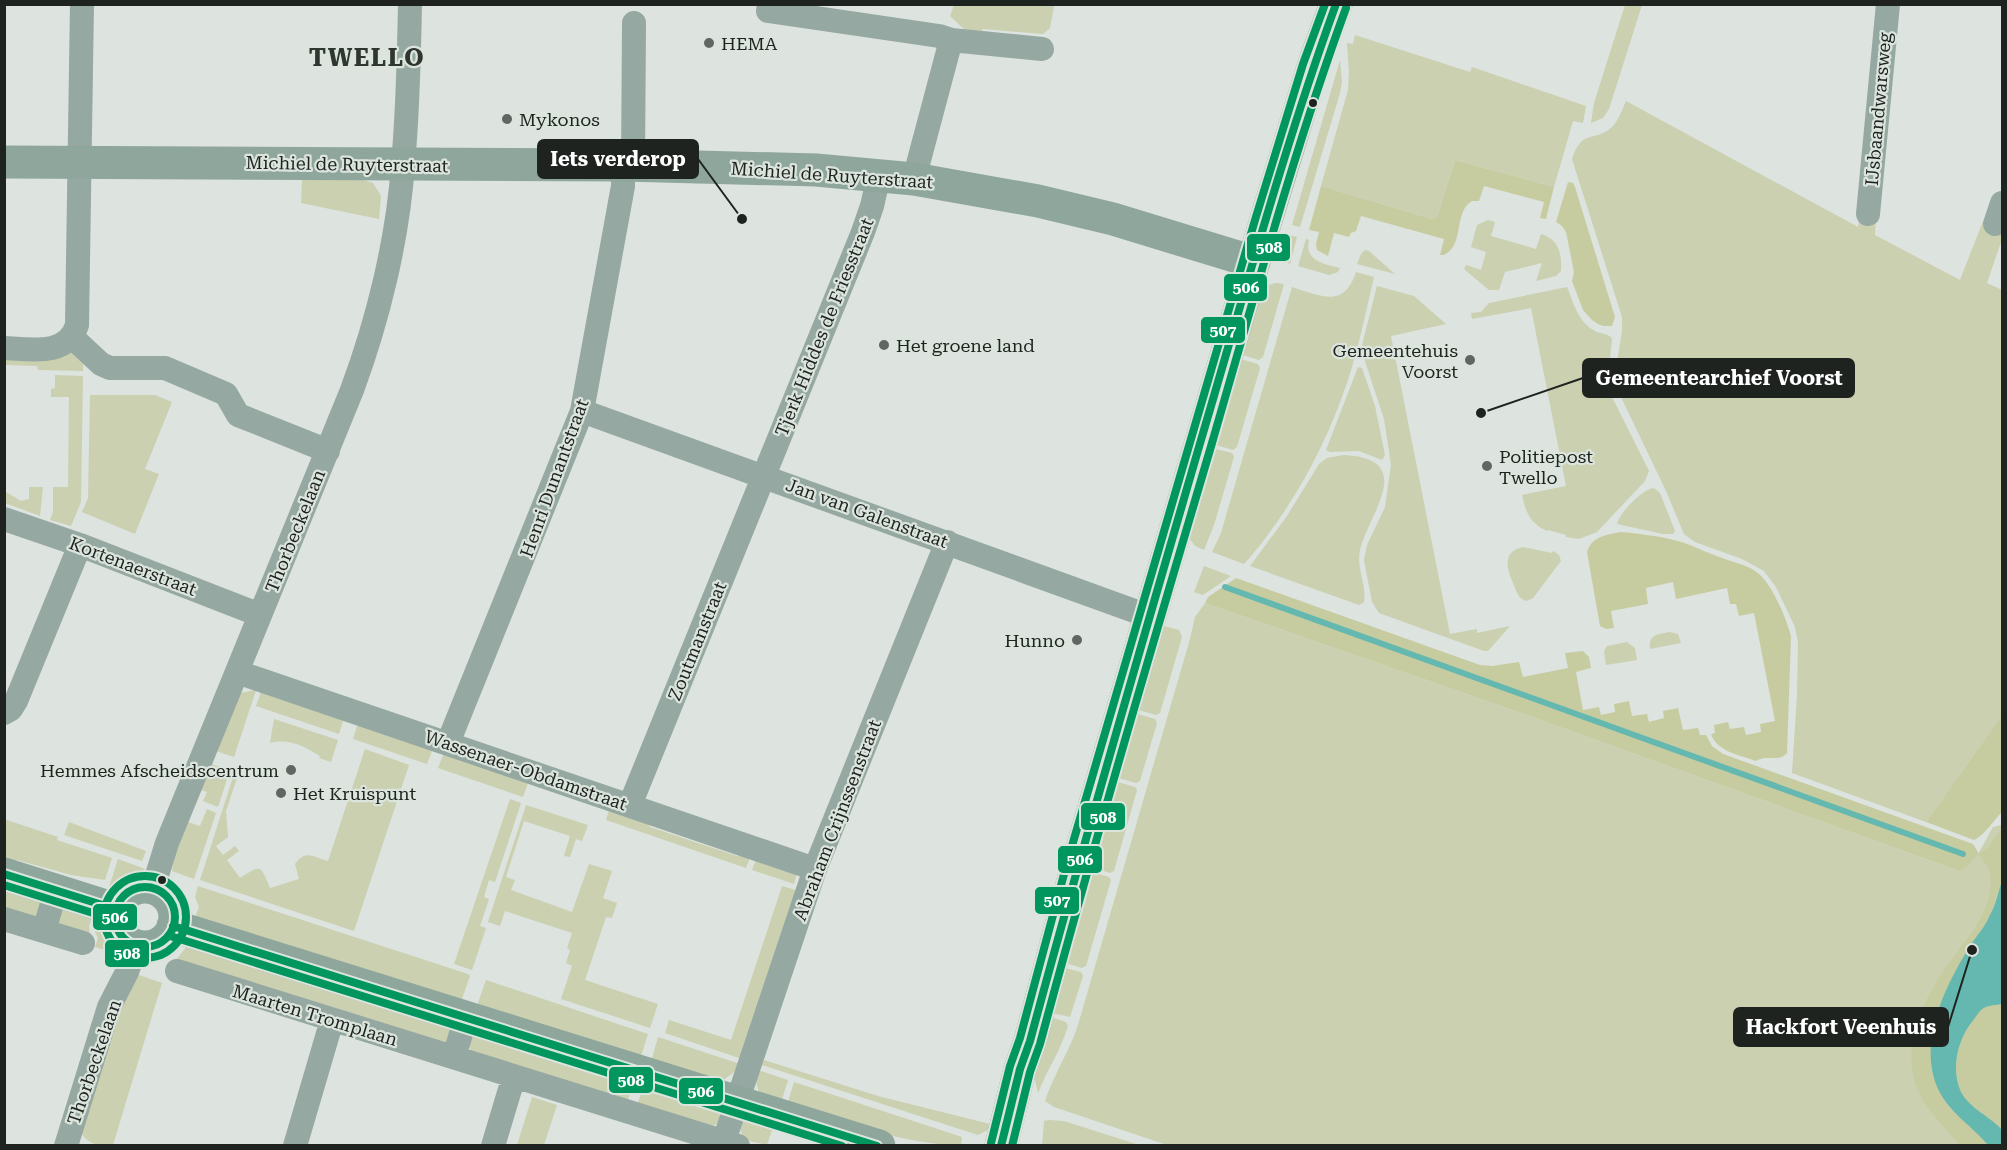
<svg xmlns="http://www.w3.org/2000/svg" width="2007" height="1150" font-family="'Roboto Serif',serif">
  <rect width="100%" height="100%" fill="#dde3de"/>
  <path fill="#cad0b0" d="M1050,4l4,2 -4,22 -7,6 -60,-5 -6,7 -7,-1 -20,-19 4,-11z
    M1625,5h17l-33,104 -6,9 -12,5 3,-20z
    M1355,35l115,37 2,-5 114,39 -3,17 -10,-2 -19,66 -99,-27 -18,57 -5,2 -111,-33 27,-96 1,-18 -2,-29 6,1z
    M1340,60l2,22 -2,11 -40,134 -8,-2z
    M1626,101l232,126 2,-11 16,1 -1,18 85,45 23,-59 19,7v11l-15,44 15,7v425l-76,107 -134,-49 5,-77 1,-53 -3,-16 -19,-40 -12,-16 -22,-12 -47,-17 -11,-8 -18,-43 -46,-96 -4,-26 6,-38v-14l-50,-158c10,-31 22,-16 40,-32 7,-7 10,-17 14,-26z
    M302,180h61l10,3 8,13 -2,23 -78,-16z
    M1488,220l7,2 -4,14 45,13 5,-15c18,5 21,20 20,37l-5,5 -20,5 6,-18 -37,9 -6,18h-10l-25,-21 2,-4 15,5 5,-18 -15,-5 6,-22z
    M1275,232l22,5 -7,27c-16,-7 -17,-17 -15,-32z
    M1306,239l3,1c-5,21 15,24 31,28l-2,4 -9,3 -31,-9z
    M1365,250l4,1 26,23 -38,-10 4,-10z
    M1356,272l18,5c-8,34 -15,69 -26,103 -22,66 -57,131 -104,184l-32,-12 9,-19 71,-246c29,9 52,22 64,-15z
    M1276,283l8,1 -21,73 -4,3 -20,-6 25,-68z
    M1377,286l37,10 32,28 -55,12 59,298 27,-5v4l33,-7 -22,25h-4l-105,-38 -7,-11 -8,-42 3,-15 18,-38 6,-42 -7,-46 -22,-67v-7z
    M1567,287c7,17 11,35 28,44 6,3 12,2 17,7l-3,31 3,28 37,74 -4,10 -48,51 -18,7 -13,-2v-2l-18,-5 -1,1c-17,-8 -21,-18 -25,-36l44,-9 -35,-178 -59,11 -1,-6 10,-1 8,-9z
    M75,349l9,8 -1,14 -45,-1 -1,-4 -32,-1v-9z
    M1237,358l21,6 2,4 -23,79 -4,3 -20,-6z
    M1358,367l4,1 13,38 10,49 -3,5 -23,-9 -29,1 -4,-2z
    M55,375l28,1 -2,126 -10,24 -21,-6 3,-8v-25h15l1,-90h-18v-8l4,-1z
    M90,395h65l17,7 -27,67 14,5 -24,60 -53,-22 6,-14z
    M1211,448l21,5 2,4 -20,68 -10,25 -9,-4 -7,-10z
    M1344,455c74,4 25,58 16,95 -4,18 7,35 4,52l-5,3 -109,-39 37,-50 32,-52 8,-6z
    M29,487h14l-3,29 -35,-13 1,-11 15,9 8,-2z
    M1654,488l6,5 15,38 -2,3h-10l-46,-10c2,-10 25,-35 37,-36z
    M1523,547l29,6 1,-2 6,4 2,6 -28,37c-4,2 -5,4 -9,2 -6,-2 -8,-10 -10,-15 -7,-15 -13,-33 9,-38z
    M1204,566l27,10 -28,19 -9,-3z
    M1205,603l319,111 438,158 15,-16 16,-29 9,-2v320l-832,1 -116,-39 -9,-6c9,-27 24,-49 33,-76l112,-386 5,-22z
    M1160,625l19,5 3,7 -22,76 -4,2 -21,-6z
    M1670,632l8,2 3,9 -31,6c-2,-15 9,-15 20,-17z
    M1627,642l8,6 2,12 -31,5 -2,-14 3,-5z
    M262,689l80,29 1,3 -4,13 -83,-28z
    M256,690l-22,67 -18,-6 24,-58z
    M1134,713l21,6 2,4 -17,58 -4,2 -21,-6z
    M274,719l64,21 -7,22 -12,-4 1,-2c-16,-10 -31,-18 -50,-13z
    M360,724l72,27 -5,13 -74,-25 4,-13z
    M365,749l44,16 -55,166 -154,-51 35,-109 4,1 -13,39 2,26 -12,9 7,9 12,-9 4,5 -12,9 13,18c22,-14 20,-13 30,10l29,-9 -4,-15c11,-15 17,-7 33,-3z
    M443,755l86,25 -6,17 -85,-29z
    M211,764l19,6 -12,37 -15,-6 4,-9 -6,-2z
    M1114,781l21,6 2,3 -23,81 -4,2 -21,-7z
    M510,799l11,4 -26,79 -6,-2 -5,17 5,2 -9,27 6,2 -14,42 -18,-6z
    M526,805l62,20 -6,16 -6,-2 -6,18 -6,-1 6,-20 -46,-15 -18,56 9,3 -4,10 61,22 17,-48 23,7 -9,27 14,5 -5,15 -6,-1 -21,63 73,24 -8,24 -89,-29 11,-33 -6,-3 4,-13 -3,-2 5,-15 -67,-22 -5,15 -12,-4z
    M610,807l35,13 5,7 87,29 8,-3 6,2 -5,13 -140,-48z
    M207,809l9,4 -22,66 -22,-8 2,-14 14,-35 12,4z
    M4,819l54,18 -1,3 55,18 -7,22 -34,-5 -54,-15 -2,5 -10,-3z
    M69,822l77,29 -4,10 -78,-26z
    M757,857l40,16 -3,11 -42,-14z
    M118,859l27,10 -14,10 -22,8z
    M1088,871l21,6 2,3 -25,86 -4,2 -20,-6z
    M4,884l39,12 -7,23 -31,-9z
    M198,886l270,88 2,2 -8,23 -3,4 -264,-86 4,-10 -4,-10z
    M782,886l17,5 -57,168 -77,-26 4,-13 62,20z
    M59,909l34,5 -4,12 1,8 -33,-9z
    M99,918l11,19 4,16 -19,-6 3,-9 -4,-8z
    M187,946l265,78 -4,20 -272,-84z
    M1061,967l20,5 2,4 -13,41 -22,-5z
    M139,975l23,8 -49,162c-16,0 -22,1 -32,-12l38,-121z
    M486,980l162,54 -8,25 -161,-50 -1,-6z
    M1047,1016l19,6 2,4c-7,24 -21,44 -30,67l-4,-17z
    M473,1035l161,45 -7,23 -157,-53 -1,-7z
    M658,1037l82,27 -1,4 -18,14 -70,-20z
    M764,1060l114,36 112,28 -2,6 -10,5 -216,-70z
    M755,1069l33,11 -7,23 -22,-10 -5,-20z
    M794,1082l168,55 -1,8c-53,1 -122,-25 -174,-40z
    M644,1083l72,26 5,8 -2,6 -11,5 -71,-22z
    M532,1097l25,8 -13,40h-27z
    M746,1120l28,4 -7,21 -22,-5 -4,-8 -1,-8z
    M1049,1120l15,1 75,24 -97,1 2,-25z"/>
  <path fill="#c7cca0" d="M1455,160l99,27 -8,32 -6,-1 4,-16 -60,-16 -5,15h-7c-19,11 -7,44 -28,54h-4l4,-16 -83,-23 -5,15 -5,2 -2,4 -15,-4 -6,23 -11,-6 -1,-6 3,-12 -10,-2 12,-44 111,33 5,-2z
    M1568,182l5,1 2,4 40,130 -3,9h-9l-5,-2 -6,-4 -9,-10 -11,-29 2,-9 -8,-40 -4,-6 -6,-4z
    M1621,532c22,2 49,5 69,13 12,5 23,10 35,14 11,4 25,7 34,15 14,12 27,44 32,62l-4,117c-8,10 -20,1 -31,8 -16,-6 -39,-9 -45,-27l4,-1 -1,-8 14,-3 2,7 14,-2 2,8 15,-3 -1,-8 15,-3 -21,-108 -15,3 -3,-12h-6l-3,-16 -51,11 -3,-17 -27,6 2,16 -37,7 3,17 -8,1 -6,-3 -13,-74c5,-16 19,-17 34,-20z
    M1236,578l244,87 12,1 27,-4 4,15 45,-9 -3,-15 18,-2 6,6 2,11 -15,4 7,38 16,-3 2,8 14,-3 -1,-8 15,-3 3,15 15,-2 2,8 15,-4 -1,-7 15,-3 5,22 15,-2 2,7h6l6,11 11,8 250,90 6,10 9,-7 14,-18v52l-6,16 -4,15 -11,20 -10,13 -32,63 -6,26 -2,30 1,10 8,18 10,17 19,16 19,20h-28c-14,-16 -39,-41 -45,-62 -5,-19 -5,-41 1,-59 7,-20 19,-40 30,-57 19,-26 53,-62 43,-97 -2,-5 -7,-11 -10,-16l-17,18 -438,-158 -319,-111 3,-6z
    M2002,715v97c-9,9 -17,23 -28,28l-48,-18z
    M2002,1004v126c-11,-13 -33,-22 -41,-38 -11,-24 -3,-55 14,-74 2,-3 6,-9 9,-10 5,-3 13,-3 18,-4z"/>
  <path fill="#65b8b0" d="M2002,881v123c-5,1 -13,1 -18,4 -3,1 -7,7 -9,10 -17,19 -25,50 -14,74 8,16 30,25 41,38v15h-14c-16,-19 -38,-32 -49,-54 -23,-47 6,-105 31,-145 7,-11 15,-19 20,-31 6,-10 8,-23 12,-34z"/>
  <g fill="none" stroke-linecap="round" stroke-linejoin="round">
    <path stroke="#65b8b0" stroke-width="6" d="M1225,587l738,267"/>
    <path stroke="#95a8a1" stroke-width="24" d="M769,4l-1,7 171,25 12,4 91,9
      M633,165l1,-142
      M914,179l37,-139
      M1868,214l20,-210
      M1995,224l7,-21
      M72,337l29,27 9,4h55l61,26 12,21 90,36
      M4,348c27,1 63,9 73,-23l5,-321
      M582,411l569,206
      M4,519l76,26 180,70
      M237,672l578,197
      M4,713l7,-4 5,-8 64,-156
      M448,743l134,-332 41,-225v-21
      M630,805l233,-573 9,-26 7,-31
      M153,888l14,-45 185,-453c26,-70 46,-151 51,-226 5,-53 6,-106 7,-160
      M4,919l79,24
      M44,931l12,-41
      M177,971l561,175
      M454,1057l12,-40
      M724,1141l91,-272 132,-327
      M66,1146l43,-139 18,-35 9,-26
      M295,1146l37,-126
      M493,1146l21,-70"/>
    <path stroke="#8fa69d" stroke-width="33" d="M4,162l619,3 193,5 98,9 124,22 75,18 141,43
      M4,874l111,35
      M115 917a30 30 0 1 1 60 0a30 30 0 1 1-60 0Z
      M173,926l706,220
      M1001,1146l19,-77 10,-28 47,-175 188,-643 48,-156 23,-63"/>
    <defs>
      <path id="bus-1" d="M4,874l111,35
        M115 917a30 30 0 1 1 60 0a30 30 0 1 1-60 0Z
        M173,926l704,220
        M1001,1146l19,-77 10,-28c54,-201 113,-401 171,-601 43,-145 83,-293 135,-436"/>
      <path id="bus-2" d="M104 917a41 41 0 1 1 82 0a41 41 0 1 1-82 0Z
        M4,885l108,34
        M170,936l672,210
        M1012,1146l18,-74 10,-28c54,-201 113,-401 172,-601 42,-145 82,-293 134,-435"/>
      <path id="bus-3" d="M991,1143l19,-77 10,-28 47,-175 188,-643 48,-156 22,-60"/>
    </defs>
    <use href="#bus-1" stroke="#dbe5dd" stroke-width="12"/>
    <use href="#bus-2" stroke="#dbe5dd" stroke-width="12"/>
    <use href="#bus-3" stroke="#dbe5dd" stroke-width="12"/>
    <use href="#bus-1" stroke="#00965e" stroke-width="8"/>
    <use href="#bus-2" stroke="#00965e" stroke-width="8"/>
    <use href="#bus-3" stroke="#00965e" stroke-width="8"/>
  </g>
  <g fill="#626662" stroke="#dbe5dd" stroke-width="2">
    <circle cx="709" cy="43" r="6"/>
    <circle cx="507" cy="119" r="6"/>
    <circle cx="884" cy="345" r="6"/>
    <circle cx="1470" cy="360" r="6"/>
    <circle cx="1487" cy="466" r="6"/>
    <circle cx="1077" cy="640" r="6"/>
    <circle cx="291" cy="770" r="6"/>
    <circle cx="281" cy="793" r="6"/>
  </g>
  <g fill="#1f2320" stroke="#dbe5dd" stroke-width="2">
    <circle cx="1313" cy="103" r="5"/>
    <circle cx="162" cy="880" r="5"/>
  </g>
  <g text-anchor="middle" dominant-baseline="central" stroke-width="4.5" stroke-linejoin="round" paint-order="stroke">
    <g font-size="18" fill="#1f2320" stroke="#dbe5dd" text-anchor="start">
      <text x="721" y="43">HEMA</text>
      <text x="519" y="119">Mykonos</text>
      <text x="896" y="345">Het groene land</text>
      <text x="1458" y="350" text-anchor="end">Gemeentehuis<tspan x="1458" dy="21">Voorst</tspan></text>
      <text x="1499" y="456">Politiepost<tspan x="1499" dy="21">Twello</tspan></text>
      <text x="1065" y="640" text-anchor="end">Hunno</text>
      <text x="279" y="770" text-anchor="end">Hemmes Afscheidscentrum</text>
      <text x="293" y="793">Het Kruispunt</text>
    </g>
    <g font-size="18" fill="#1f2320" stroke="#dbe5dd">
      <text transform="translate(1878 109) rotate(-85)">IJsbaandwarsweg</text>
      <text transform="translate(347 164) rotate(1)">Michiel de Ruyterstraat</text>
      <text transform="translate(832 175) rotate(4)">Michiel de Ruyterstraat</text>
      <text transform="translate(824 327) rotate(-68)">Tjerk Hiddes de Friesstraat</text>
      <text transform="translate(554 478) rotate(-70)">Henri Dunantstraat</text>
      <text transform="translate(867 513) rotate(20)">Jan van Galenstraat</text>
      <text transform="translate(295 531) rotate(-68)">Thorbeckelaan</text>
      <text transform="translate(133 566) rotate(21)">Kortenaerstraat</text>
      <text transform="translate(697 641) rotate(-68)">Zoutmanstraat</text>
      <text transform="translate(526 770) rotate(19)">Wassenaer-Obdamstraat</text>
      <text transform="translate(837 820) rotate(-69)">Abraham Crijnssenstraat</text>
      <text transform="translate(315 1015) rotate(17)">Maarten Tromplaan</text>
      <text transform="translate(94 1062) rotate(-71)">Thorbeckelaan</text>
    </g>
    <g font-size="24" font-weight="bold" letter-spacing="1.5" fill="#2e362f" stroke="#dbe5dd">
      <text x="367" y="58">TWELLO</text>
    </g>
  </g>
  <path fill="none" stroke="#1f2320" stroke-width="2" d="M742 219L698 159M1481 413L1583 378M1972 950L1948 1027"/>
  <g fill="#1f2320" stroke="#dbe5dd" stroke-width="2">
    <circle cx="742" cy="219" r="6"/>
    <circle cx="1481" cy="413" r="6"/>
    <circle cx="1972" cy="950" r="6"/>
  </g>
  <g fill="#1f2320" stroke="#1f2320" stroke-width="2">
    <rect x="538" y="140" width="160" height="38" rx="6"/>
    <rect x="1583" y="359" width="271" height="38" rx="6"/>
    <rect x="1734" y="1008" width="214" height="38" rx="6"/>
  </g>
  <g font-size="20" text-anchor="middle" font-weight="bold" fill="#fff">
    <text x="618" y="166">Iets verderop</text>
    <text x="1719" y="385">Gemeentearchief Voorst</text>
    <text x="1841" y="1034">Hackfort Veenhuis</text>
  </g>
  <g stroke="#dbe5dd" stroke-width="2">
    <rect x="1246" y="233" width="45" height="29" rx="6" fill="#00965e"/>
    <rect x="1223" y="273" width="45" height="29" rx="6" fill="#00965e"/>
    <rect x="1200" y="316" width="46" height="28" rx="6" fill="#00965e"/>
    <rect x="1080" y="802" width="46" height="29" rx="6" fill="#00965e"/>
    <rect x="1057" y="845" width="46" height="29" rx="6" fill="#00965e"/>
    <rect x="1034" y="886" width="46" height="29" rx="6" fill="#00965e"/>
    <rect x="92" y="903" width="46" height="28" rx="6" fill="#00965e"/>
    <rect x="104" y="939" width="46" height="29" rx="6" fill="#00965e"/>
    <rect x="608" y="1066" width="46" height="28" rx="6" fill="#00965e"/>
    <rect x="678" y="1077" width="46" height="28" rx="6" fill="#00965e"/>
  </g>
  <g font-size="16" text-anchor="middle" font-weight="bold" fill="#fff">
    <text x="1269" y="253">508</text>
    <text x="1246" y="293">506</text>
    <text x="1223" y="336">507</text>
    <text x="1103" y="823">508</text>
    <text x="1080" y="865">506</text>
    <text x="1057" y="906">507</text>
    <text x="115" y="923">506</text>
    <text x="127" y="959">508</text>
    <text x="631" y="1086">508</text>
    <text x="701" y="1097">506</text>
  </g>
  <rect width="2007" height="1150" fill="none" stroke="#1f2320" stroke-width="12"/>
</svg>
